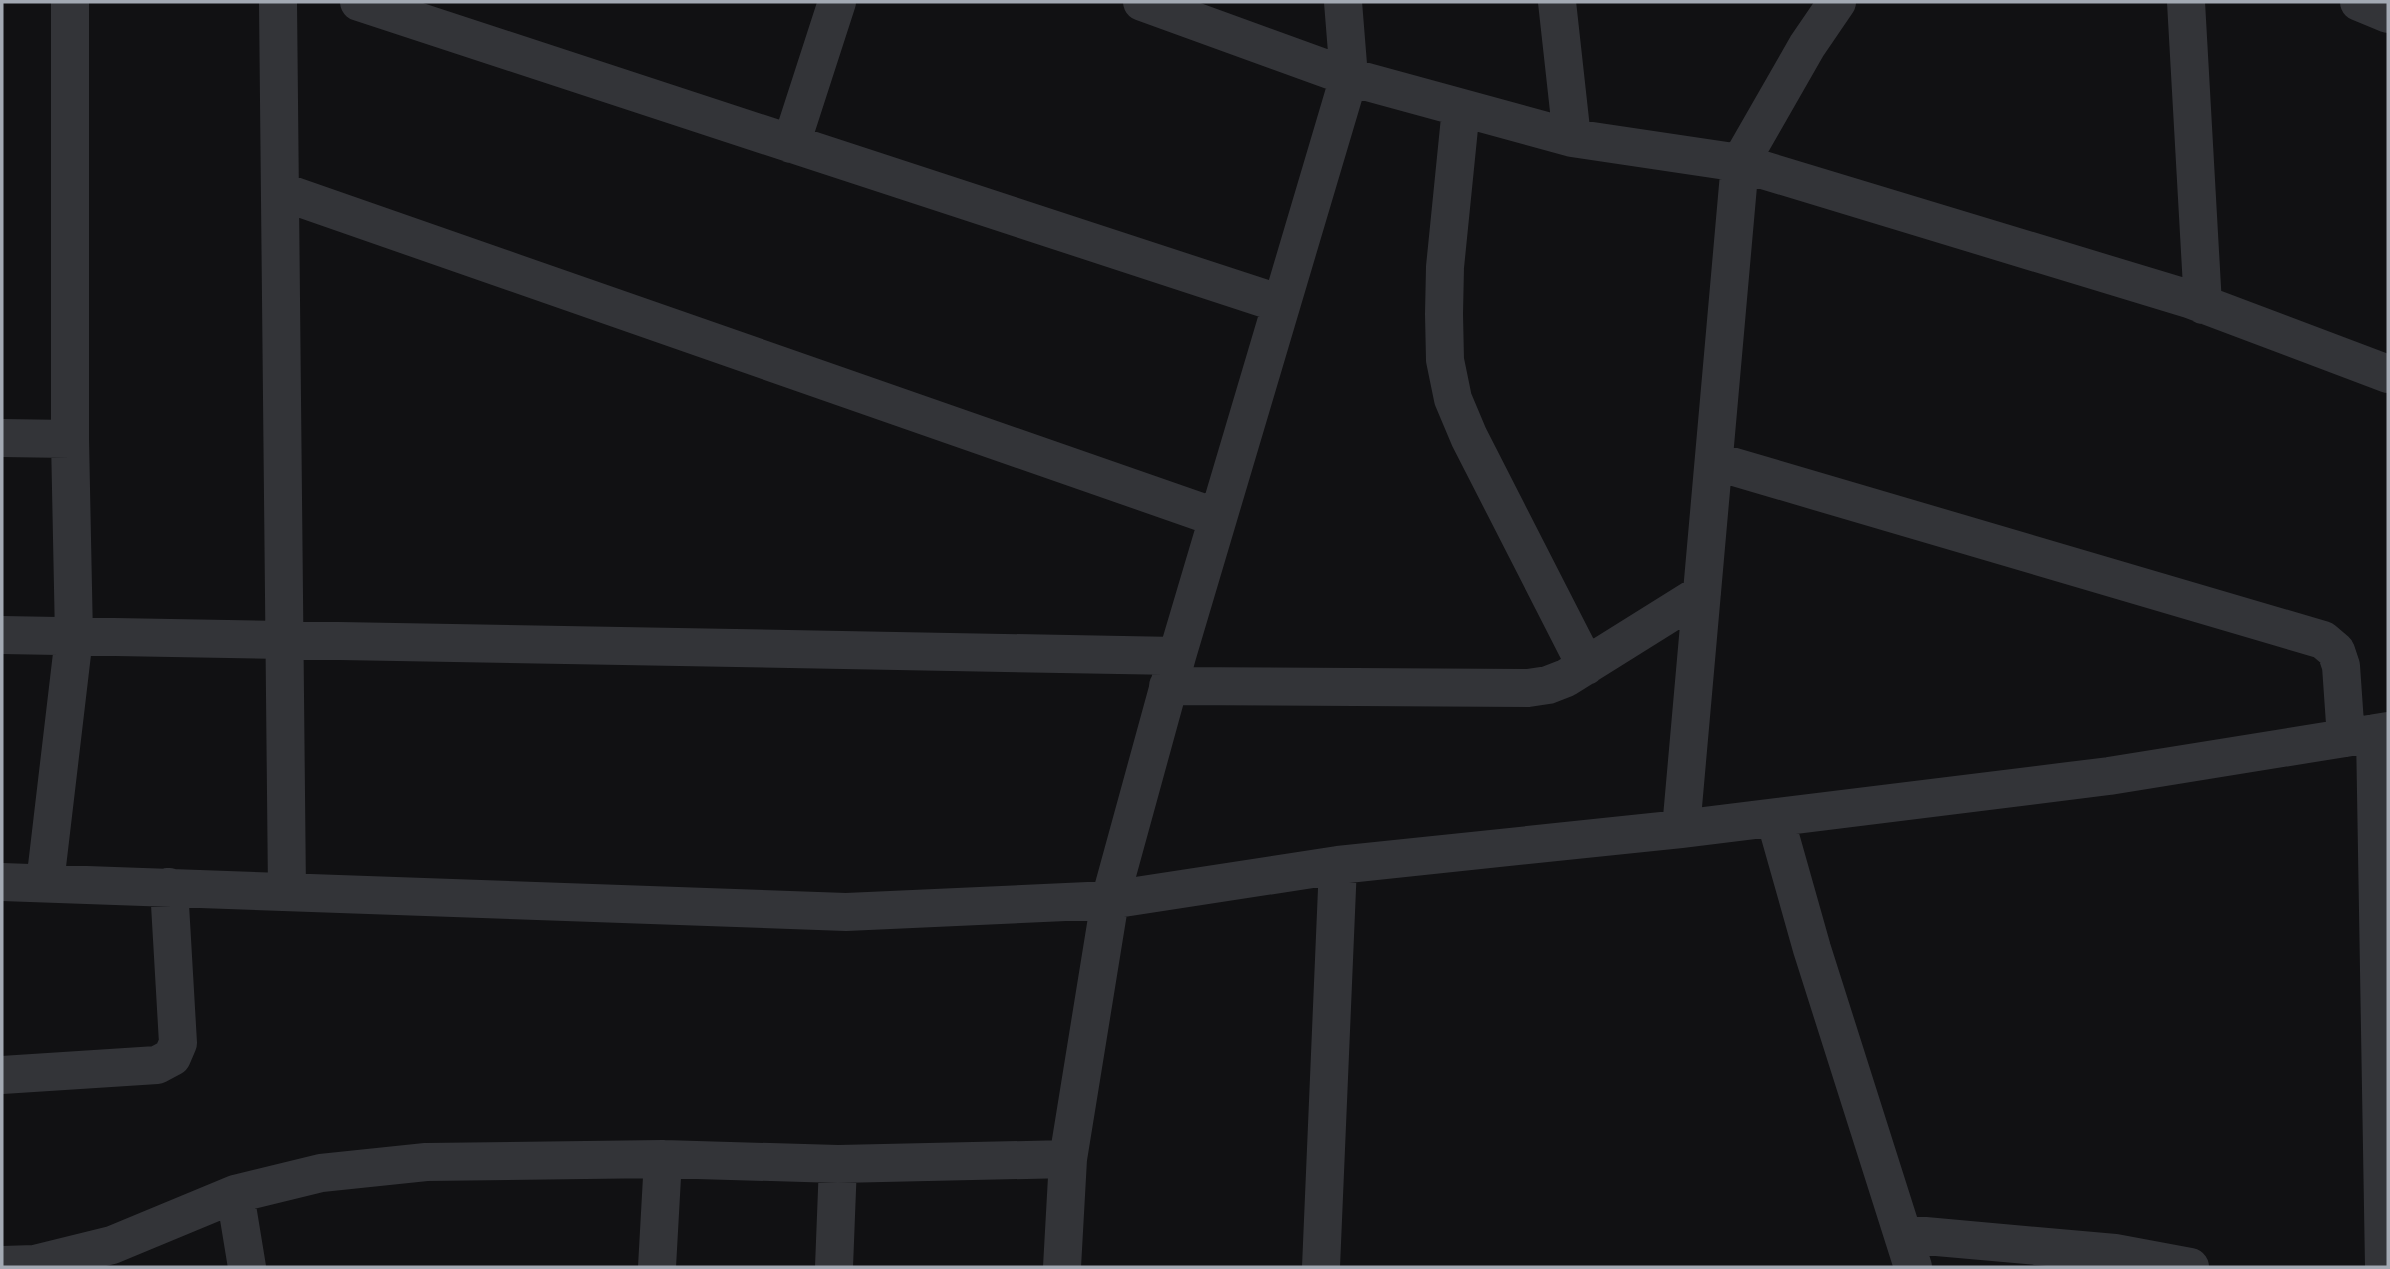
<svg xmlns="http://www.w3.org/2000/svg" width="2390" height="1269" font-family="Mulish,sans-serif">
  <rect width="100%" height="100%" fill="#111113"/>
  <g fill="none" stroke-linecap="round" stroke-linejoin="round">
    <path stroke="#333438" stroke-width="38" d="M70,2v437
      M278,2l9,890
      M359,2l922,302
      M1142,2l207,75 223,61 168,25 -59,666
      M1557,2l15,136
      M1837,2l-30,44 -67,117 449,136 199,75
      M2186,2l17,303
      M2359,2l29,12
      M1461,108l-16,159 -1,47 1,46 8,39 16,38 117,229
      M791,144l46,-142
      M280,191l938,327
      M2,438l68,1 4,198 -29,246
      M1714,461l609,179 13,11 5,15 5,72
      M2,635l1175,21
      M1168,686l360,2 20,-3 18,-7 136,-85
      M2375,733l9,534
      M1775,818l37,131 101,318
      M2,882l844,30 264,-12 228,-35 343,-36 428,-53 279,-45
      M2,1075l155,-10 15,-8 6,-14 -9,-156
      M235,1194l12,73
      M1903,1234l212,19 75,14
      M2,1265l33,-1 77,-19 123,-51 86,-21 105,-11 237,-3 175,5 230,-5
      M657,1267l6,-108
      M834,1267l4,-103
      M1062,1267l6,-108 42,-259 67,-244 172,-579 -6,-75
      M1321,1267l17,-402"/>
  </g>
  <rect width="2390" height="1269" fill="none" stroke="#a3a9b3" stroke-width="7"/>
</svg>
